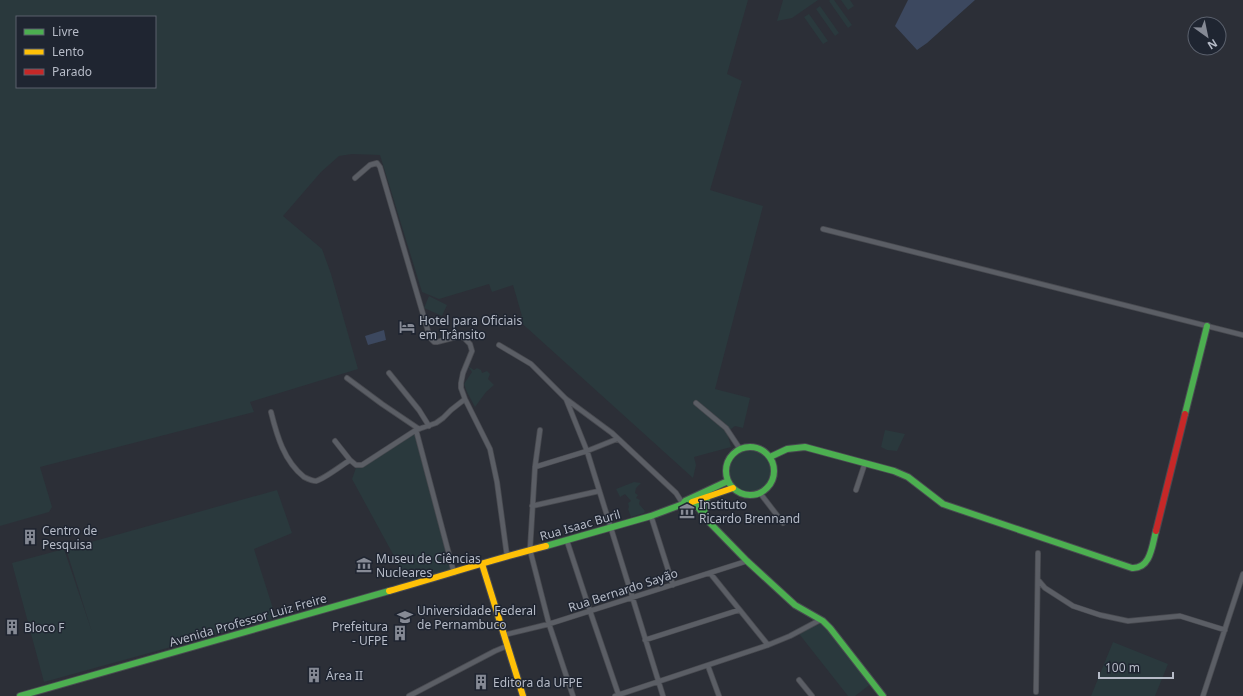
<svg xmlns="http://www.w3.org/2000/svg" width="1243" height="696" font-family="'Noto Sans',sans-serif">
  <rect width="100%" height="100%" fill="#2c2f37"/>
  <path fill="#2a393d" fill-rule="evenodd" d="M0,0h748l-21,74 15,7 -32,109 53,16 -48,183 35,9 -7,30 -8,-2 -8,6 4,15 -37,10 2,8 -3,13 -177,-160 6,-2 -9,-31 -21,7 -3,-8 -50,15 -17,-7 -42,-137 -28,-1 -13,2 -18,16 -38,44 39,33 9,25 27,95 -108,33 4,10 -214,55 12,40 -3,5 -49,14zM17,17h138v70h-138z
    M783,0h35l-26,18 -15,3z
    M830,0h4l18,25 -4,3 -19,-27z
    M841,0h9l4,6 -6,4z
    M820,6l19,27 -4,3 -19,-27z
    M809,14l19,27 -5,3 -19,-27z
    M429,296l18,9 -5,11 -18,-8z
    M468,366l6,4 3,-2 4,2 1,3 5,-2 3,3 -2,5 6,6 -8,7 -11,15 -8,-15 -3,-8 8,-12z
    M885,430l20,4 -8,17 -10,-1 -6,-3z
    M409,433l8,3 37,137 -32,9 -16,-4 -54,-99 5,-14z
    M729 471a21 21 0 1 1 42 0a21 21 0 1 1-42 0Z
    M634,482l7,1 -5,5 -1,5 3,2 -2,3 4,2 -1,4 6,7 -1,2 -13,4 -3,-8 1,-2 -1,-4 3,-2 -6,-7 -5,3 -4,-8z
    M277,490l15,43 -38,16 22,69 -232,64 -32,-119 52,-14 28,83 -26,-83z
    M821,622l51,61 -17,13h-7l-48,-61v-2z
    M1113,642l55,22 -13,32h-64z"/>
  <path fill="#3c485f" d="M908,0h67l-48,43 -10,7 -22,-24z
    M384,330l2,10 -18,5 -3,-9z"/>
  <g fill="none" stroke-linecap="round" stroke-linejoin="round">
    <defs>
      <path id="street" d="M355,178l15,-13 7,-2 3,4 50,171 4,4h3l23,-6 4,2 6,6 2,7 -9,22 -2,10v5l4,11 25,50 7,33 10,74
        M823,229l420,106
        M499,345l32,19 35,35 46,34 64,60 7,11
        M389,373l30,37 10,16
        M347,378l35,26 37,25
        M566,399l21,52 76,245
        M696,403l30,25 14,21
        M271,412c6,24 13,49 33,65 4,2 8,4 12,4 8,-2 26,-16 34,-21l6,5h6l54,-35 20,-7 7,-5 8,-8 14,-11
        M416,430l38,143
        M540,430l-5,37 -5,83 19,74 24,72
        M335,441l15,19
        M535,467l52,-16 30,-12
        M856,490l9,-27
        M760,493l23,30
        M532,506l67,-15
        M651,516l22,69
        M567,541l23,70 29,85
        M710,573l58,72
        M1039,581l6,7 28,18 27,9 28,6 52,-5 45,14
        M504,635l45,-11 198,-63
        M645,640l94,-30
        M708,666l11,30
        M799,680l13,16
        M1036,692l2,-139
        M409,696l86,-45 12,-5
        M615,696l153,-51 22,-9 30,-16
        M1203,696l40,-122"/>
      <path id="fast" d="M1185,414l22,-88
        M726 471a24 24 0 1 1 48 0a24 24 0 1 1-48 0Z
        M770,457l17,-8 18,-2 89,24 14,6 35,27 189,64c19,1 20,-23 24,-37
        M693,498l1,4 16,21 37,38 48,44 28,16 7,7 53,68
        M704,514l3,-17
        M546,546l105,-30 32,-12 2,-3 43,-20
        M20,696l369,-105"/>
      <path id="slow" d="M692,502l41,-14
        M482,564l41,132
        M389,591c53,-15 105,-32 157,-45"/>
      <path id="jam" d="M1156,531l29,-117"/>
    </defs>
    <use href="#street" stroke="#484a50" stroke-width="6"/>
    <use href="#fast" stroke="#484a50" stroke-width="8"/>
    <use href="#slow" stroke="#484a50" stroke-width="8"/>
    <use href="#jam" stroke="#484a50" stroke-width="8"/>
    <use href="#street" stroke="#5b5e65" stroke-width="4.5"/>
    <use href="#fast" stroke="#4caf50" stroke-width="6"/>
    <use href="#slow" stroke="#ffc107" stroke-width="6"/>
    <use href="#jam" stroke="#c62828" stroke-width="6"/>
  </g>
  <defs>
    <symbol id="hotel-bare" viewBox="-9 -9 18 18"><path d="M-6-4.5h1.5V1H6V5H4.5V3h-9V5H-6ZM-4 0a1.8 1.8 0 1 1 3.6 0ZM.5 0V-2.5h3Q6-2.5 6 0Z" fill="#868a95" stroke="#1f2531" stroke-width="2.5" paint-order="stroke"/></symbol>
    <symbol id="museum-bare" viewBox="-9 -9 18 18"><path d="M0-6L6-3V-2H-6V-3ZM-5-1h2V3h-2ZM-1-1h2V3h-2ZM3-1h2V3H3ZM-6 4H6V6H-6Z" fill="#868a95" stroke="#1f2531" stroke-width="2.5" paint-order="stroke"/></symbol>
    <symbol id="building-bare" viewBox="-9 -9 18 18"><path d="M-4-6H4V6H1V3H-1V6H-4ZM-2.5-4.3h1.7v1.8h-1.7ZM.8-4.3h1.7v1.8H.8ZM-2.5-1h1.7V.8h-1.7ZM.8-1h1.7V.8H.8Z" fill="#868a95" stroke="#1f2531" stroke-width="2.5" paint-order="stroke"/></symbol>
    <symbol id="university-bare" viewBox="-9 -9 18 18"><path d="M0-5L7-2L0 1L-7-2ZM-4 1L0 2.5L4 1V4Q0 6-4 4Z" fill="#868a95" stroke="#1f2531" stroke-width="2.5" paint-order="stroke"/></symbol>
  </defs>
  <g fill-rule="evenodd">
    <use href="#hotel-bare" x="396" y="316" width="22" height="22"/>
    <use href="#museum-bare" x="676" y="500" width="22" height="22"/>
    <use href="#building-bare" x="19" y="526" width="22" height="22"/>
    <use href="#museum-bare" x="353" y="554" width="22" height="22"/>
    <use href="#university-bare" x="394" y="606" width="22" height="22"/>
    <use href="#building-bare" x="1" y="616" width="22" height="22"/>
    <use href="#building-bare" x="389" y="622" width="22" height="22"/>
    <use href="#building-bare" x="303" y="664" width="22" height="22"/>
    <use href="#building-bare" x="470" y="671" width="22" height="22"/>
  </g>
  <g text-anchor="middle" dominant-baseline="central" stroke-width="3" stroke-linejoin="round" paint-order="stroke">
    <g font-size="12" fill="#b6bbc7" stroke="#1f2531" text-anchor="start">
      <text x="419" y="320">Hotel para Oficiais<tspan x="419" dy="14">em Trânsito</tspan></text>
      <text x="699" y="504">Instituto<tspan x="699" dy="14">Ricardo Brennand</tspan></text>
      <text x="42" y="530">Centro de<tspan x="42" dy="14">Pesquisa</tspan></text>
      <text x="376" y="558">Museu de Ciências<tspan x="376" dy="14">Nucleares</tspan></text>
      <text x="417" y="610">Universidade Federal<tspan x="417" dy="14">de Pernambuco</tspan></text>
      <text x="388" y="626" text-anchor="end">Prefeitura<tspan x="388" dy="14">- UFPE</tspan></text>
      <text x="24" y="627">Bloco F</text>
      <text x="326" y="675">Área II</text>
      <text x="493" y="682">Editora da UFPE</text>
    </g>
    <g font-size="12" fill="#b6bbc7" stroke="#1f2531">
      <text transform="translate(580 525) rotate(-16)">Rua Isaac Buril</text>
      <text transform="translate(623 590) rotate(-18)">Rua Bernardo Sayão</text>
      <text transform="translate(248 620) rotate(-16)">Avenida Professor Luiz Freire</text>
    </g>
  </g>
  <rect x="16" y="16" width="140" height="72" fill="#1f2531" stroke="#5b616d"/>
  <rect x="24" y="29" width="20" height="6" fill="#4caf50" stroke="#5b616d"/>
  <text x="52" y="36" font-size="12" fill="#b6bbc7">Livre</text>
  <rect x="24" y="49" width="20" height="6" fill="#ffc107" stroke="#5b616d"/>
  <text x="52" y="56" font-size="12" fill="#b6bbc7">Lento</text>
  <rect x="24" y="69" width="20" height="6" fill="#c62828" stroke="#5b616d"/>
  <text x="52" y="76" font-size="12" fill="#b6bbc7">Parado</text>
  <g transform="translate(1207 36) rotate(147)"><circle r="19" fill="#1f2531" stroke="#5b616d"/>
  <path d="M0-3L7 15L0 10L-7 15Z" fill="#868a95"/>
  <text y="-6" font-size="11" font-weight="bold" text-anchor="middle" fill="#b6bbc7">N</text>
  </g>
  <path d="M1099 672v6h74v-6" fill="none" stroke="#b6bbc7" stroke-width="2"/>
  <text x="1105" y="672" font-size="12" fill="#b6bbc7" stroke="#1f2531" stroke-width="3" paint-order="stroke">100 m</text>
</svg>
